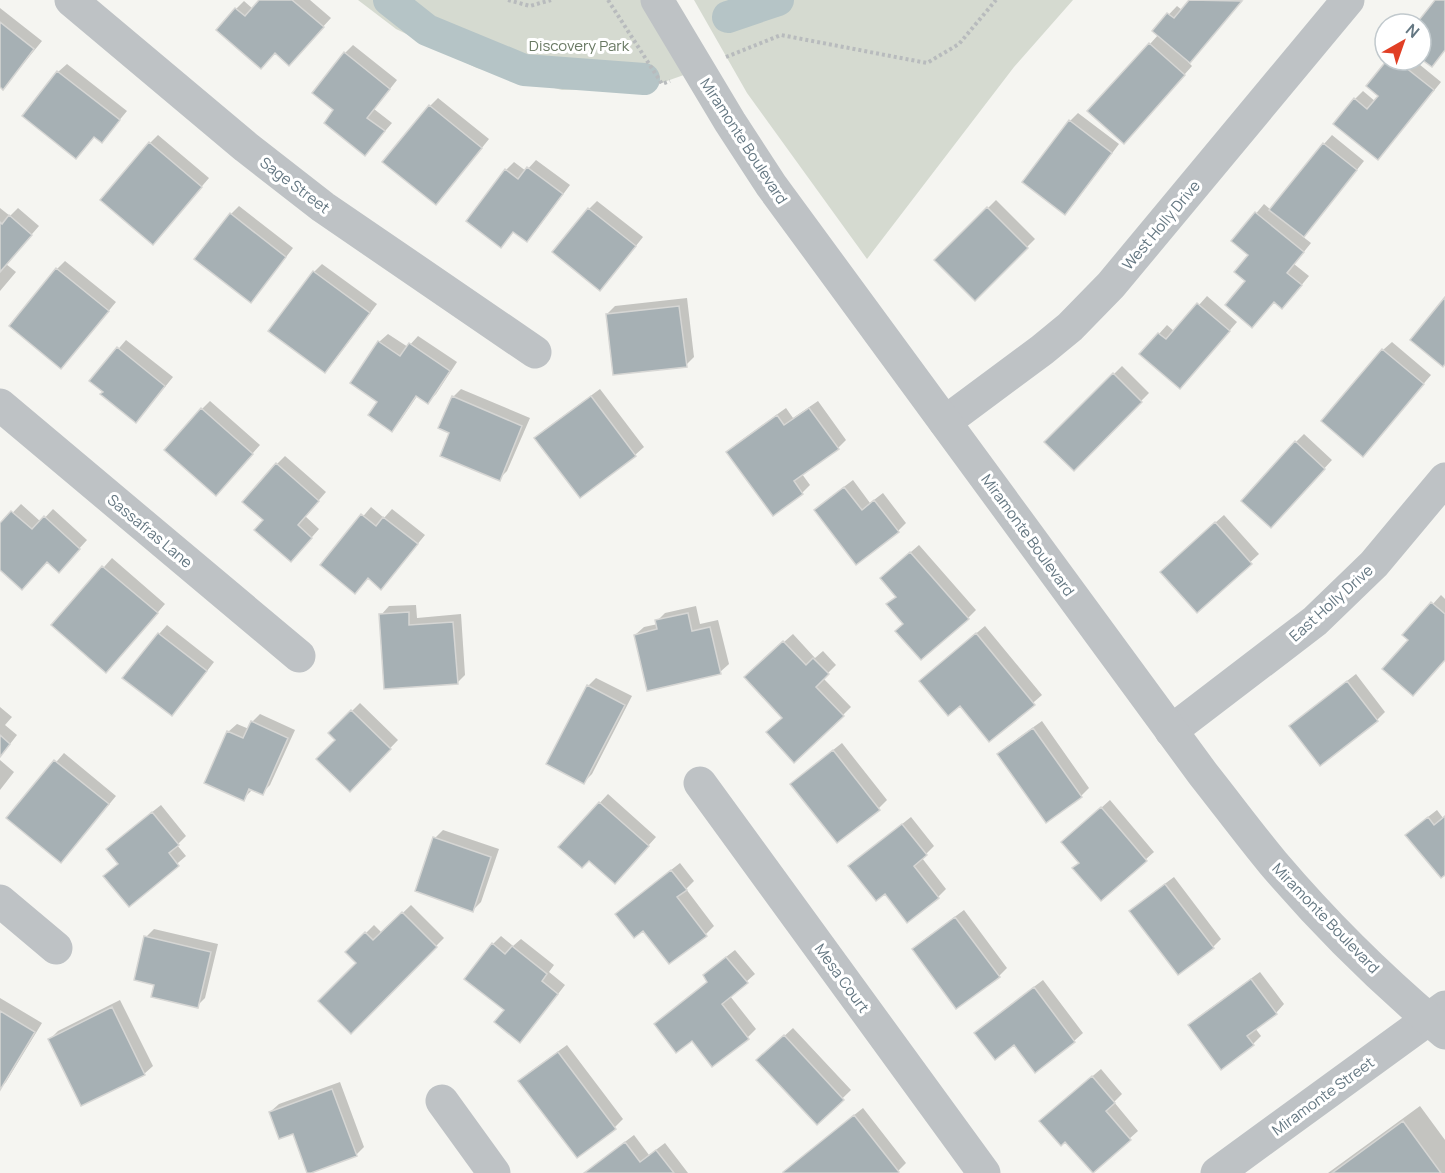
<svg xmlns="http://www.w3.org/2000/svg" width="1445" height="1173" font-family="Manrope,sans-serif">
  <rect width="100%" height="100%" fill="#f5f5f1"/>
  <path fill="#d5dad0" d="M358,0h299l41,70 -51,18 -85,2 -85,-22 -81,-39z
    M694,0h379l-59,67 -147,192 -120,-166z"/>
  <path fill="#0003" d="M261,0h49l21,18 -42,46 -53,-55 8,-8 9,8z
    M1191,0h51l-54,62 4,4 -60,68 18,-90 9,-10 -5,-4 23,-24 5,4z
    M0,8l42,33 -31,38 -8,9 -3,-3z
    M353,45l44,35 -23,29 18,14 -19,22 -38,-35 10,-57z
    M1389,60h25l27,22 -55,68 -31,-51 8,-8 13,11 4,-6z
    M67,64l60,47 -25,30 -7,-5 -37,-64z
    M438,98l51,41 -45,56 -14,-89z
    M1078,113l41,31 -46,61 -8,8 5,-92z
    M158,135l51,43 -48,56 -11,-91z
    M1332,135l32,26 -52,65 -10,10 9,7 -17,21 15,12 -19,23 -42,-18 2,-26 -17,-14 31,-37 7,6 53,-66z
    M536,160l34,25 -35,47 -8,9 -13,-10 -13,15 5,-76 8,-8 12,9z
    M996,200l39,39 -60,60 -39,-39z
    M597,201l46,36 -35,44 -19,-72z
    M239,206l54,42 -34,44 -8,9 -55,-42 35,-45z
    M0,208l10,8 8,-8 21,18 -33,38 10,8 -16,19z
    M65,261l51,41 -47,57 -12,-90z
    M322,264l55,40 -44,59 -63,-33 44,-58z
    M1207,296l30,26 -49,57 -47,-25 26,-29 8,7z
    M687,298l7,59 -8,8 -79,-51 8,-8z
    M388,334l20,13 10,-11 39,26 -21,32 -8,8 -10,-7 -18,26 -8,9 -13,-29v-59z
    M126,340l47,37 -29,36 -39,-21 -14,-11z
    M1392,342l39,33 -60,71 12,-96z
    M1122,366l27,27 -75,76 -28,-27z
    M461,389l69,29 -23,53 -8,8 -48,-47 2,-35z
    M600,389l44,58 -9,8 -99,-17 8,-8z
    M210,401l50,44 -36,41 -22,-77z
    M818,401l28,39 -8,8 -36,26 8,11 -8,8 -74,-41 8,-8 50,-36 7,10z
    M1304,434l28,26 -53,58 17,-76z
    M285,456l41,36 -21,24 14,13 -20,23 -34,-32 12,-56z
    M853,480l17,23 13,-10 23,30 -8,8 -82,-21 8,-8z
    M21,504l20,18 12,-13 34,31 -20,22 -19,-2 -48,8v-42z
    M371,507l13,11 8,-9 33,26 -36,44 -21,-2 -46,-12z
    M1224,515l35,39 -62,57 -27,-48z
    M919,545l57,65 -8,8 -63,5 -17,-19 9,-8 -7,-26z
    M112,558l53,46 -51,59 -61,-38z
    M1441,595l4,4v60l-40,-24z
    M416,605l1,13 44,-4 4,61 -8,8 -76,-68 8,-9z
    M696,606l4,18 18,-4 11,44 -9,8 -85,-37 9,-8 14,-3 -1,-3 8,-8z
    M167,625l47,37 -34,44 -8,8 -13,-80z
    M985,626l57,69 -52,45 -30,-36 -31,-31z
    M793,634l22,24 8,-7 13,14 -13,13 28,29 -8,8 -59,3 -30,-49z
    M1356,674l29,38 -8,8 -57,44 -29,-38 8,-8z
    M596,678l36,18 -40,78 -8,8 4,-96z
    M360,703l38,37 -48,50 -13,-50 -7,-7z
    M0,707l12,10 -7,8 12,10 -17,22z
    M260,714l35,16 -25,55 -8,8 -9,-4 -10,10 -15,-67 9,-8 12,5 3,-7z
    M1042,721l47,67 -8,8 -83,-42 9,-8z
    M842,743l45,57 -8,8 -42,33 -37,-65z
    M64,753l52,43 -47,57 -61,-35z
    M0,760l14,12 -14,18z
    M608,794l48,43 -33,37 -63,-28z
    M1110,800l44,52 -53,47 -20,-37 -9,-28z
    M161,805l25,31 -9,9 9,11 -57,49 -24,-29 14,-13 -3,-22z
    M1437,810l6,8 2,-2v57l-30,-46z
    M911,817l23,29 -12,12 24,31 -8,8 -88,-31 9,-8z
    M443,830l56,19 -18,53 -8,8 -38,-72z
    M680,863l14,18 -8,8 28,37 -8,8 -62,-6 -27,-14 8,-8z
    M1174,877l47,62 -8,8 -82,-36 8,-8z
    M411,905l33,33 -93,94 7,-69 -11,-11 27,-27 8,8z
    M964,910l43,58 -8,8 -85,-27 8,-8z
    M154,929l64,15 -13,54 -8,8 -42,-23 -9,-46z
    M501,936l12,10 8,-7 33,26 -5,7 16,13 -37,48 -8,8 -27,-97z
    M735,950l20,24 -25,22 26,33 -8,8 -35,28 -4,-84 4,-14z
    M1260,972l24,32 -8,9 -21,15 6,8 -8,8 -63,-18 8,-9z
    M1043,980l40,53 -9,8 -38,30 -21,-28 -39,-10 8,-8z
    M0,998l42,25 -36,59 -6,6z
    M120,1000l33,66 -9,8 -62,30 -32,-65 8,-8z
    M793,1028l58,62 -34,33 -50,-71z
    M567,1045l56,74 -8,8 -37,29 -50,-83z
    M1101,1069l21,25 -8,8 24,29 -46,41 -43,-59z
    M340,1082l24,65 -8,8 -62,-23 -24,-20 9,-8z
    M1420,1106l25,34v33h-117z
    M863,1108l43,55 -10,10h-111l8,-9z
    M634,1135l15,20 16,-12 23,30h-102l7,-7z"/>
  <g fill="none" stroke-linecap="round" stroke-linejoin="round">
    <path stroke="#b5c4c6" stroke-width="32" d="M389,0l38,30 97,40 120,9
      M728,17l50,-17"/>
  </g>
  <path fill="#a6b0b4" stroke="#d6d6d4" stroke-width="1.5" d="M259,0h33l32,27 -35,39 -14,-13 -14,16 -45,-39 19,-22 10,8z
    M1189,0l53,1 -52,62 -38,-32 15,-18 7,5z
    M1435,0h10v50l-13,17 -11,-8v-35h-5z
    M0,22l34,27 -31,41 -3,-3z
    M1149,43l36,32 -61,69 -37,-33z
    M344,52l46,37 -23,29 18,13 -20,25 -41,-33 9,-13 -21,-17z
    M1387,60h9l38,30 -56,70 -45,-36 21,-26 13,11 11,-13 -12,-10z
    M57,71l63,49 -18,23 -8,-6 -18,22 -54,-43z
    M429,105l53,43 -46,57 -54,-43z
    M1069,120l43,33 -47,62 -43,-33z
    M149,142l53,45 -49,58 -53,-45z
    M1323,143l34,27 -53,67 -35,-27z
    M527,167l36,27 -36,48 -14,-10 -12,16 -35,-27 39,-52 13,10z
    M987,207l41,41 -53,53 -41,-41z
    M588,208l48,38 -36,45 -48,-39z
    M1255,212l49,40 -17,21 15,12 -20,24 -8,-7 -22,26 -27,-23 20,-24 -11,-9 14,-17 -17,-14z
    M230,213l56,44 -35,46 -57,-44z
    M9,215l23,20 -32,37v-50l2,2z
    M56,268l53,43 -48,58 -52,-43z
    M313,271l57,42 -45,60 -57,-42z
    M1445,297v67l-2,3 -33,-27z
    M1197,303l33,28 -50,58 -41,-35 19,-21 8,6z
    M679,306l8,61 -74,8 -7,-61z
    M378,341l22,15 9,-13 41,28 -22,33 -12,-8 -24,36 -24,-17 9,-13 -27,-19z
    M117,347l48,39 -29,37 -36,-29 3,-2 -14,-11z
    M1382,349l42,35 -61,73 -42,-36z
    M1113,373l29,29 -68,69 -30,-29z
    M452,396l70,30 -22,55 -60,-25 9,-23 -11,-5z
    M591,396l45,60 -56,42 -46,-60z
    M201,408l52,46 -37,42 -52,-46z
    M809,408l30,41 -45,32 9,13 -30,22 -47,-64 51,-37 7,10z
    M1295,441l30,28 -54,59 -30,-27z
    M276,463l43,38 -21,24 14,13 -21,24 -37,-32 9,-10 -21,-18z
    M844,487l18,23 12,-10 25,32 -43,33 -42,-55z
    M11,511l21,18 12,-13 36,33 -21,24 -12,-11 -25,28 -22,-20v-47z
    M361,514l15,12 7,-9 35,27 -37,46 -13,-12 -13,16 -35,-29z
    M1215,522l37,42 -55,49 -37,-41z
    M910,552l59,67 -48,41 -26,-29 8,-7 -17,-20 10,-7 -16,-19z
    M102,566l56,47 -52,60 -55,-48z
    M1431,602l14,12v46l-32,36 -31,-27 26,-29 -6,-5z
    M409,612v13l44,-3 5,62 -74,5 -5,-75z
    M688,613l4,18 18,-4 11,47 -74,17 -13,-56 23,-6 -2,-9z
    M158,633l49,38 -35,45 -50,-38z
    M976,633l59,72 -46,37 -29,-36 -12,10 -29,-35z
    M783,641l23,24 7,-7 16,16 -13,13 28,29 -50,47 -28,-31 16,-14 -38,-41z
    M1347,681l31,40 -58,45 -31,-40z
    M587,685l38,20 -41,79 -38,-20z
    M351,710l40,39 -41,43 -34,-33 19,-19 -7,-7z
    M251,721l37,17 -25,57 -14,-6 -5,12 -40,-18 23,-52 16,7z
    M1033,728l49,69 -36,26 -49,-69z
    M0,735l10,9 -10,13z
    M833,750l47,60 -43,33 -47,-59z
    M54,760l55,44 -48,59 -55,-45z
    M599,802l50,44 -34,38 -26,-23 -7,7 -24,-21z
    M1101,807l46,54 -46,40 -29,-33 7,-5 -18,-21z
    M152,812l27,33 -10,8 10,13 -50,41 -26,-31 15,-12 -12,-15z
    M1445,816v59l-4,3 -36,-43 23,-18 6,8z
    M902,824l25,31 -13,11 25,32 -32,25 -22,-29 -9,7 -28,-35z
    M433,837l58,20 -18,55 -58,-21z
    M671,870l16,20 -10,7 30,39 -38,28 -26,-33 -9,7 -19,-24z
    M1165,884l49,64 -36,27 -49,-64z
    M402,912l35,35 -86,87 -33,-33 38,-38 -11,-11 20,-20 8,8z
    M955,917l45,60 -44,32 -44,-60z
    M144,936l67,16 -13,56 -47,-11 3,-12 -20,-5z
    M492,943l13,11 7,-8 35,28 -5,7 16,13 -38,49 -26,-21 10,-12 -40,-31z
    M726,957l22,26 -26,21 27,35 -37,28 -20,-26 -16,12 -22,-29 53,-42 -4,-7z
    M1251,979l26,35 -30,22 7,9 -33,25 -33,-45z
    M1034,987l41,55 -40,31 -21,-28 -19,15 -21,-27z
    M112,1007l33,68 -64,31 -33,-67z
    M0,1011l35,21 -35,58z
    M784,1035l60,65 -27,25 -61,-65z
    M558,1052l58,77 -39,29 -59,-77z
    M1092,1076l23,27 -9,8 25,29 -38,33 -28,-31 -4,4 -22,-25z
    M332,1089l25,67 -46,17h-4l-14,-39 -14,5 -10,-27z
    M854,1115l45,57 -1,1h-115v-1z
    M1403,1121l38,52h-109z
    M625,1142l15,20 16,-12 18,23h-90z"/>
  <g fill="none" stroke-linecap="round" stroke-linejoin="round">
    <path stroke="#b8bbbd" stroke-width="4" stroke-dasharray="3 3" stroke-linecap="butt" d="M508,0l22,6 21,-6
      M608,0l54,84 8,-3
      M726,57l55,-22 146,28 32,-19 37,-44"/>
    <path stroke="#bec2c5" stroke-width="33" d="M71,0l175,147 77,60 212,145
      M0,405l299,251
      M945,422l97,-72 28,-23 41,-42 237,-285
      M1171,731l144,-110 59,-57 71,-85
      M700,783l284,390
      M0,901l56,47
      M442,1101l52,72
      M1217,1173l228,-166"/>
    <path stroke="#bec2c5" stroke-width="33" d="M657,0l73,122 41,63 432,589c23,29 46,60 70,89 51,60 112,120 172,170"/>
  </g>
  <g text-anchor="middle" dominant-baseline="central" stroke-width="6" stroke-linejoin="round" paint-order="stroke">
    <g font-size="15" fill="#697963" stroke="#fff">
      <text x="579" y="45">Discovery Park</text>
    </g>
    <g font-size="15" fill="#647782" stroke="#fff">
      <text transform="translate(744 141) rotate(57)">Miramonte Boulevard</text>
      <text transform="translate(295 185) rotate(37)">Sage Street</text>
      <text transform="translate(1161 225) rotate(-50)">West Holly Drive</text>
      <text transform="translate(150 531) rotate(40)">Sassafras Lane</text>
      <text transform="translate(1028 535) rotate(54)">Miramonte Boulevard</text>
      <text transform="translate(1331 603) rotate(-42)">East Holly Drive</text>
      <text transform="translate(1326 918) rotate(46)">Miramonte Boulevard</text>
      <text transform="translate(842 978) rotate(54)">Mesa Court</text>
      <text transform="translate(1323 1096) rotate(-36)">Miramonte Street</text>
    </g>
  </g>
  <g transform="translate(1403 42) rotate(40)"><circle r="28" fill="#ffffff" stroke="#c1c9cd" stroke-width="1.5"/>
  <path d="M0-4.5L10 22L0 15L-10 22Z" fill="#e13f25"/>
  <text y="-9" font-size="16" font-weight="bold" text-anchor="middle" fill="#647782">N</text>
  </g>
</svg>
